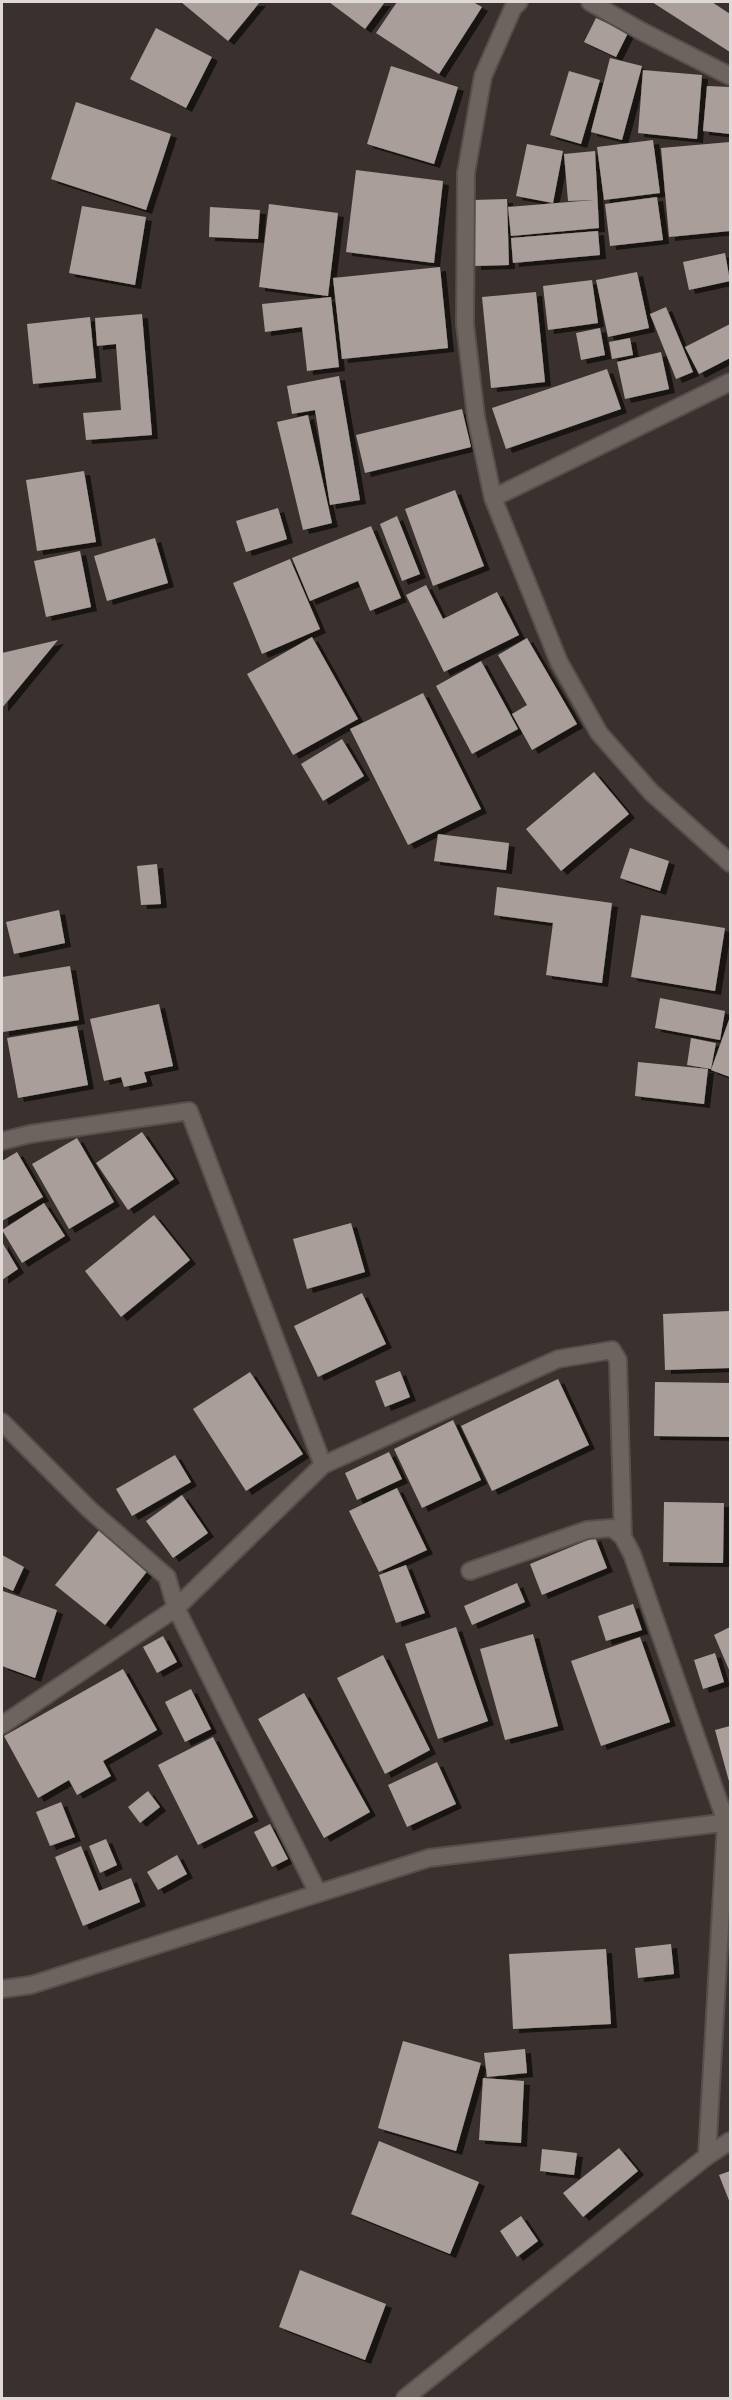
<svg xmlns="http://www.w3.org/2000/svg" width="732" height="2400" font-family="Commissioner,sans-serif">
  <defs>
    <filter id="shadow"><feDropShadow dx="6" dy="4" stdDeviation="0" flood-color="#0009"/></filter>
  </defs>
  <rect width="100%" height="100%" fill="#3a312e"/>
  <path fill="#a99e9a" filter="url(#shadow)" d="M181,2h79l-32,39z
    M329,2h56l-20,27z
    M397,2h76l9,5 -43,67 -63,-41z
    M652,2h60l18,12v38z
    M596,18l32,15 -12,24 -32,-15z
    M156,28l56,29 -26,51 -56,-29z
    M610,58l32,8 -20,74 -31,-8z
    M391,66l67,21 -24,77 -67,-20z
    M643,70l59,5 -5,64 -59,-6z
    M569,71l31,9 -19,64 -31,-9z
    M707,86l23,1v47l-27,-3z
    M76,102l95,32 -25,76 -95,-31z
    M653,140l7,53 -56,7 -7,-53z
    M730,142v89l-61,6 -8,-89z
    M527,144l36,7 -10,52 -37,-7z
    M595,151l4,77 -88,8 -3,-29 86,-7 -26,1 -4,-47z
    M356,170l87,11 -9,82 -88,-11z
    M657,197l6,43 -53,6 -5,-42z
    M507,199l2,66 -34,1 -2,-66z
    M269,204l69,9 -10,83 -69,-9z
    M82,206l64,11 -11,68 -66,-12z
    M210,207l50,3 -2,29 -49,-2z
    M598,231l2,24 -87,8 -2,-25z
    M725,253l5,28 -41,9 -6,-28z
    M440,267l8,81 -106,11 -9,-81z
    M637,272l12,56 -41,9 -12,-57z
    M592,280l6,43 -50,7 -5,-44z
    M536,292l9,90 -54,6 -9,-91z
    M331,297l8,70 -32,4 -5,-44 -37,5 -3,-28z
    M666,307l27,65 -17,7 -26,-65z
    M142,314l10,121 -66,5 -3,-27 38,-3 -5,-66 -19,2 -2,-28z
    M90,317l6,61 -63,6 -6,-60z
    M730,324v34l-31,16 -14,-27z
    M600,328l5,27 -24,5 -5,-27z
    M630,338l3,17 -21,4 -3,-17z
    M661,352l8,37 -44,10 -8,-37z
    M607,369l14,40 -115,40 -14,-41z
    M339,376l21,124 -30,5 -15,-95 -23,4 -5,-28z
    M462,409l9,38 -106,26 -9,-38z
    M308,415l24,108 -29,7 -26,-108z
    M84,471l12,71 -59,9 -11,-71z
    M455,490l29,76 -51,20 -28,-77z
    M278,508l9,31 -41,13 -10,-31z
    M397,516l23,58 -18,7 -22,-57z
    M371,526l30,72 -31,13 -12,-30 -48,20 -18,-43z
    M155,538l13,45 -61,18 -13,-45z
    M80,551l11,56 -45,10 -12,-56z
    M290,559l30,70 -58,25 -29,-71z
    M426,585l17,34 54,-27 22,43 -75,37 -38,-77z
    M312,637l46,82 -65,36 -46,-81z
    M527,638l50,86 -45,26 -20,-36 15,-9 -29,-50z
    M58,640l-56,68v-55z
    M481,661l37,68 -46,25 -36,-68z
    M423,693l58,116 -73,36 -58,-116z
    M342,739l22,37 -41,25 -22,-37z
    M594,772l35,42 -68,57 -35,-42z
    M438,834l71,9 -3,27 -72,-9z
    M630,848l39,13 -9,30 -40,-13z
    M157,864l4,40 -20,1 -4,-39z
    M497,887l115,16 -10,80 -56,-8 7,-52 -59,-8z
    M59,910l6,33 -51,11 -8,-32z
    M641,915l84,13 -10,63 -84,-14z
    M70,966l9,54 -76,12 -1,-55z
    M660,998l65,13 -5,29 -65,-12z
    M159,1004l14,62 -29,6 3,10 -23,5 -3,-10 -17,4 -14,-62z
    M730,1017v60l-19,-7z
    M77,1026l11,59 -70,13 -11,-60z
    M691,1038l25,5 -5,26 -24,-4z
    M638,1062l70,7 -4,35 -69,-8z
    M142,1132l32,47 -46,31 -32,-47z
    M77,1138l37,64 -45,27 -37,-65z
    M17,1152l26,45 -41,24v-60z
    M44,1203l21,33 -43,27 -20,-33z
    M154,1215l36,45 -69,57 -36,-46z
    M351,1223l14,49 -58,17 -14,-50z
    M2,1242l16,27 -16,11z
    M362,1293l24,51 -68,33 -24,-51z
    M730,1311v57l-65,2 -2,-56z
    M400,1371l10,26 -25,10 -10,-26z
    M250,1372l53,82 -57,37 -53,-82z
    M558,1379l31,66 -97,46 -31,-65z
    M655,1382l75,1v54l-76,-1z
    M453,1420l28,60 -59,28 -28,-59z
    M389,1452l13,27 -45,21 -12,-27z
    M175,1455l16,27 -59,34 -16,-27z
    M397,1488l30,62 -48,22 -30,-61z
    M182,1495l26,38 -35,25 -27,-37z
    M664,1502l60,1 -1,60 -60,-1z
    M100,1529l49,40 -44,56 -50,-40z
    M595,1537l12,31 -65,27 -12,-31z
    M2,1555l22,12 -11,24 -11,-5z
    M406,1565l19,48 -29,10 -17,-48z
    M517,1583l8,19 -53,23 -8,-19z
    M3,1591l54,19 -22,68 -33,-12z
    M633,1604l9,26 -36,11 -8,-25z
    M456,1627l32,94 -50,18 -33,-95z
    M730,1627v45l-16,-37z
    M533,1634l25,92 -53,14 -25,-91z
    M163,1636l14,26 -20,11 -14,-26z
    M640,1637l30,85 -69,24 -30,-85z
    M715,1653l9,29 -21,7 -9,-29z
    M383,1655l47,95 -45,24 -48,-96z
    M123,1669l34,61 -54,31 8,15 -34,19 -8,-15 -31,18 -34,-62z
    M191,1689l20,40 -26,13 -20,-40z
    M304,1693l66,119 -46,26 -66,-119z
    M730,1726v59l-15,-55z
    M213,1737l40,80 -55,28 -40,-80z
    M437,1762l19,42 -49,23 -19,-42z
    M148,1791l12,16 -20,16 -12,-16z
    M61,1802l14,35 -25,9 -14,-34z
    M270,1824l18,35 -16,8 -18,-35z
    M106,1839l11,26 -17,8 -11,-27z
    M81,1846l18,45 32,-13 9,24 -57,24 -28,-69z
    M177,1855l10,19 -29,16 -11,-18z
    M671,1944l3,30 -36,4 -3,-30z
    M606,1949l5,75 -98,5 -4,-75z
    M403,2041l78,22 -25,88 -78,-23z
    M525,2049l2,24 -40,4 -3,-24z
    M483,2078l41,3 -3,62 -42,-3z
    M379,2141l100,41 -29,72 -99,-40z
    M619,2148l19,23 -55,46 -20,-24z
    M542,2149l35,4 -3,22 -34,-4z
    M730,2171v32l-11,-28z
    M521,2216l17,25 -21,16 -17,-26z
    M300,2270l86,34 -21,56 -86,-33z"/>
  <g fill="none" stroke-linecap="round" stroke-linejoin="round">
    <defs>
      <path id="minor" d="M519,2l-6,6 -30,68 -17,97 -1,151 11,93 17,81 66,164 40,71 52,59 79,71
        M590,2l53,30 87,44
        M493,498l237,-116
        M2,1141l28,-7 159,-23 134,354 -147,143 142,285
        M2,1422l88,88 77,67 9,31 -174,117
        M323,1465l235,-106 54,-9 6,10 5,177
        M470,1571l117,-41 25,-2 11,9 9,17 94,268 -19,334
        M2,1989l29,-4 398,-127 301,-36
        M405,2398l302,-242 23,-15"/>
    </defs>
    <use href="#minor" stroke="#564f4c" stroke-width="20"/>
    <use href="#minor" stroke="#6d635f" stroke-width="16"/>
  </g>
  <rect width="732" height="2400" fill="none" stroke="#dfdad7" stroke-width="6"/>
</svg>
